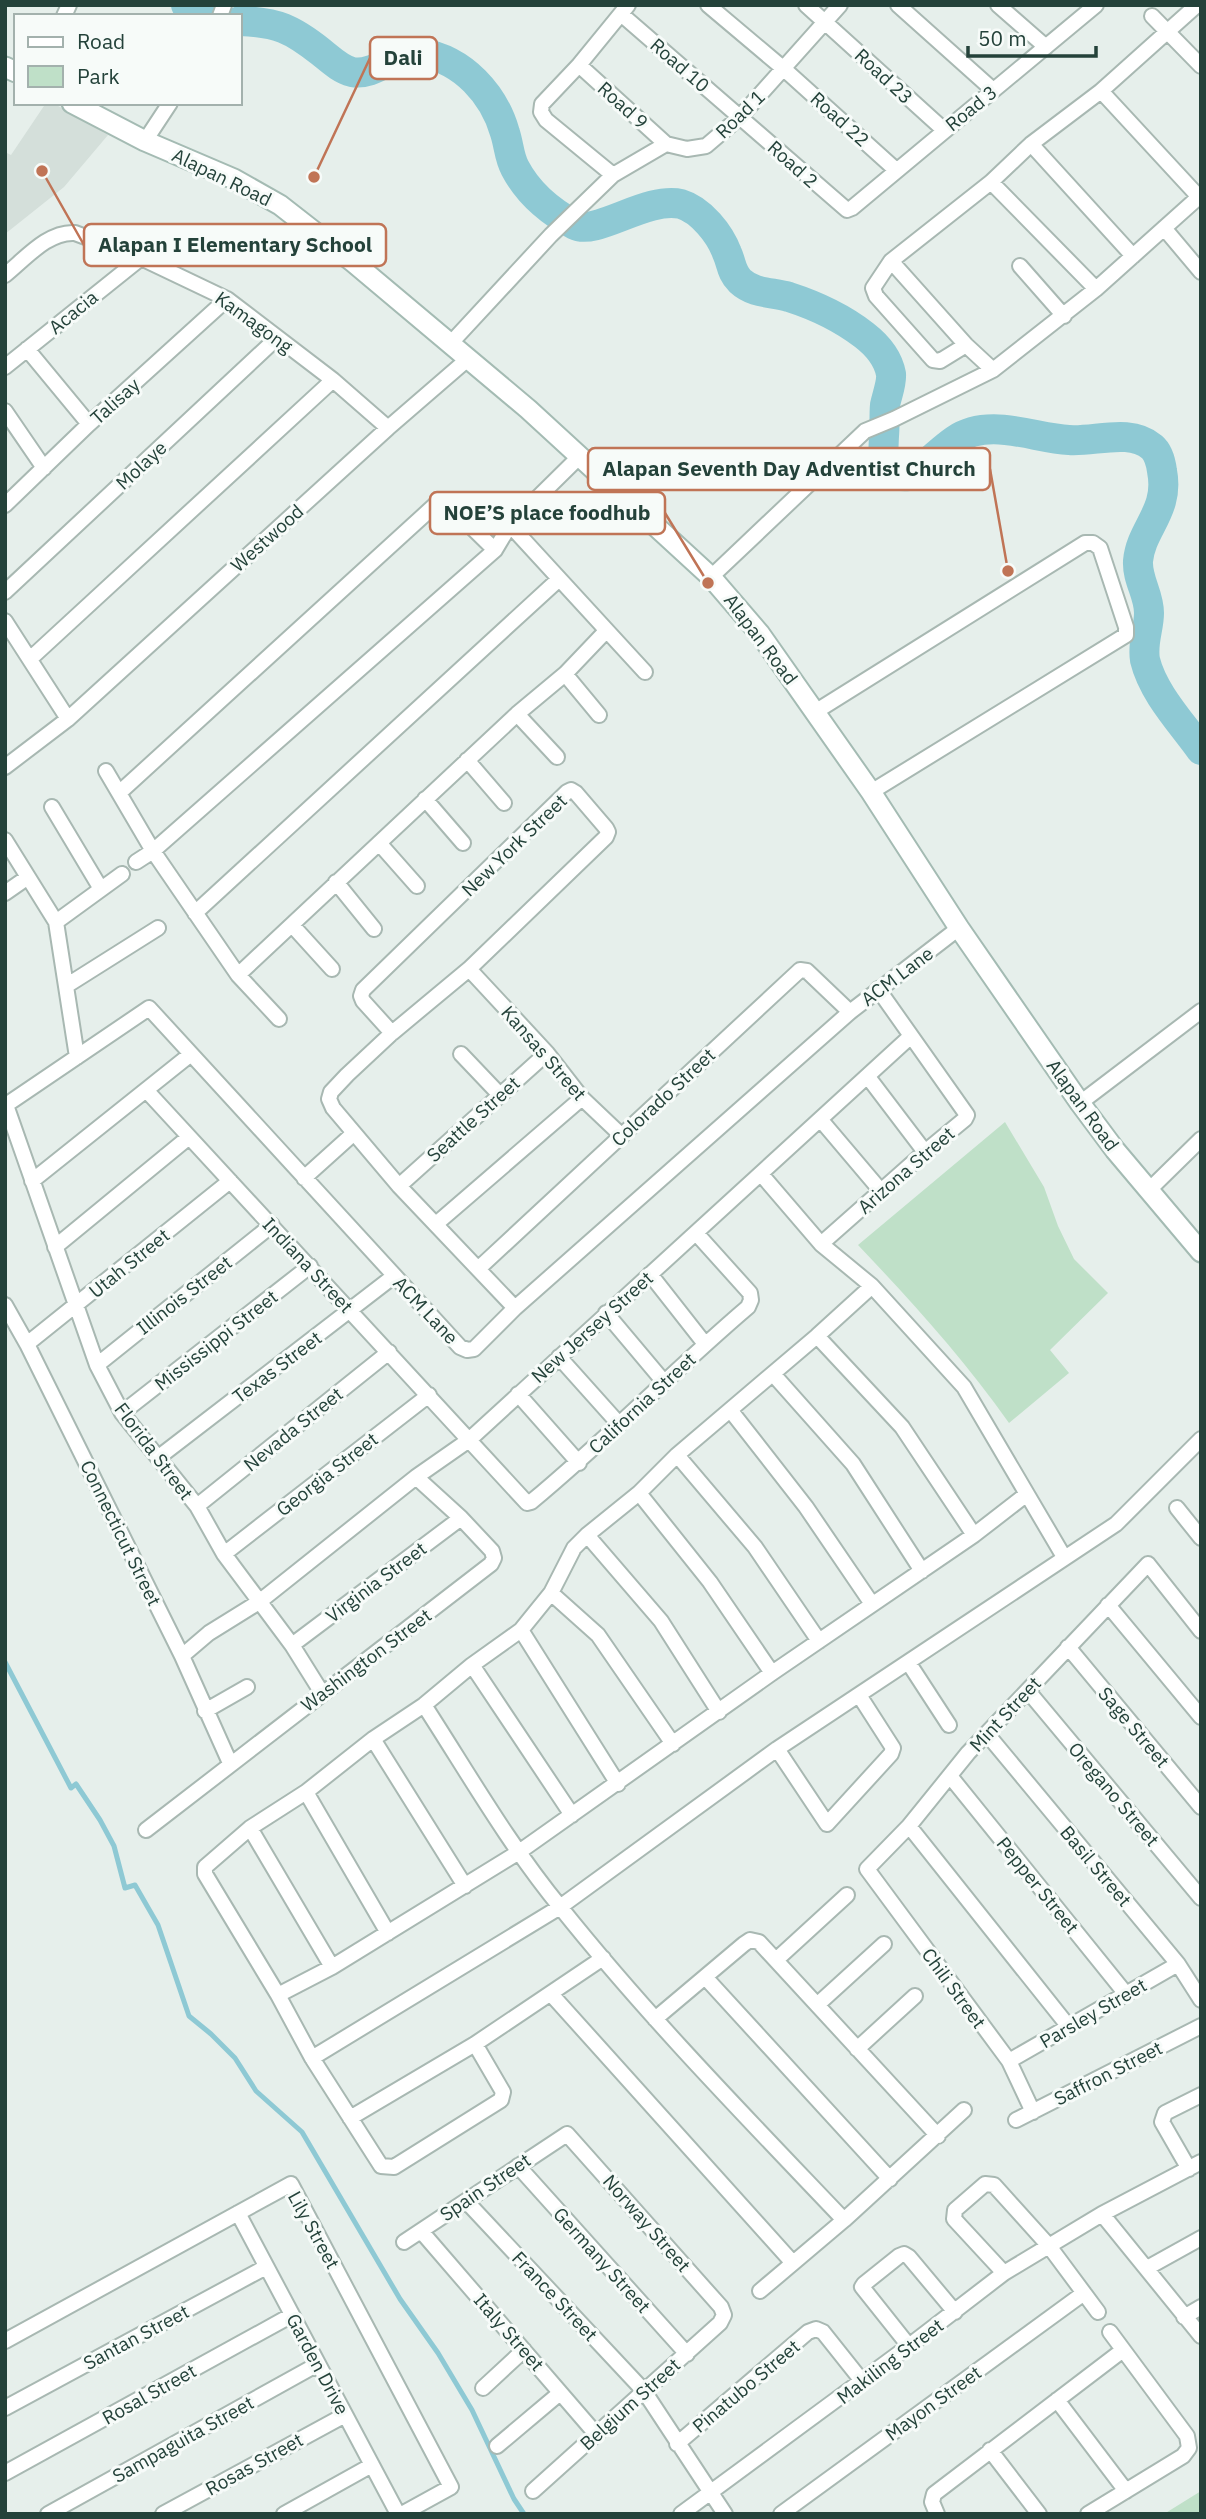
<svg xmlns="http://www.w3.org/2000/svg" width="1206" height="2519" font-family="'IBM Plex Sans',sans-serif">
  <rect width="100%" height="100%" fill="#e6efeb"/>
  <path fill="#d4dfda" d="M46,103h7l55,32 -44,52 -59,47v-82l6,3z"/>
  <path fill="#bfe0c8" d="M1005,1122l39,65 14,39 16,33 34,34 -58,57 19,23 -60,50c-45,-64 -97,-121 -151,-178z
    M1201,2491v23h-37z"/>
  <g fill="none" stroke-linecap="round" stroke-linejoin="round">
    <path stroke="#8ec9d4" stroke-width="5" d="M5,1662l66,126 5,-4 24,36 14,26 11,42 10,-3 23,40 31,91 22,18 24,24 21,33 46,41 98,167 38,54 34,57 42,89 10,15"/>
    <path stroke="#8ec9d4" stroke-width="30" d="M186,5l22,11
      M240,21c37,1 52,8 81,31 9,7 19,17 31,20 25,5 43,-23 70,-19 41,7 72,41 83,80 4,12 4,24 10,35 13,25 36,44 60,57 21,11 72,-29 106,-21 20,6 39,30 46,49 5,11 4,19 13,28 14,13 32,11 49,16 28,9 53,21 75,38 13,10 24,23 27,39 1,9 -4,21 -6,31 -1,10 0,21 -1,31 -1,22 -4,42 25,40 17,-10 30,-25 46,-36 34,-23 78,-2 114,0 26,2 61,-12 83,7 6,5 9,16 10,24 8,40 -21,57 -24,90 -1,19 11,33 11,52 0,16 -7,29 -4,47 8,33 36,62 56,90"/>
    <defs>
      <path id="street" d="M708,5l76,64 112,101
        M806,5l138,125
        M898,5l95,85
        M998,5l48,42
        M621,14l226,196 5,-2 244,-203
        M64,16l5,-11
        M220,16l4,-11
        M1152,16l49,50
        M579,65l87,79
        M1101,91l98,106
        M145,141l25,-38
        M1031,144l102,112
        M613,175l-67,-55 -5,-8 1,-8 37,-39 49,-60
        M991,182l105,107
        M1164,228l37,44
        M891,261l-18,27 3,8 57,64 7,1 26,-16
        M1020,266l44,50
        M5,275c20,-16 43,-44 70,-42l66,25 86,41 106,81 55,48
        M450,344l101,-109 62,-60 53,-31 21,5 19,-3 34,-29 100,-112
        M27,349l62,75
        M5,367l136,-109
        M993,370l-27,-25 -75,-84 100,-79 40,-38 70,-53 96,-86
        M5,411l39,57
        M5,505l84,-81 138,-125
        M510,525l135,147
        M711,577l154,-146 29,-12 99,-49 103,-81 105,-94
        M5,592l272,-254
        M5,621l63,98
        M30,659l303,-279
        M565,674l34,41
        M815,712l270,-169h8l7,5 26,79v8l-255,157
        M517,714l40,43
        M467,760l37,43
        M5,767l63,-48 320,-291 81,-70
        M106,771l47,80 85,124 279,-261 48,-40 41,-43
        M119,793l316,-288 8,-2 6,2 46,45
        M425,799l38,44
        M52,807l49,82
        M5,840l51,82 21,135
        M379,843l38,43
        M136,862l17,-11 342,-301 15,-25 69,-68
        M336,882l38,47
        M5,893l23,-16
        M195,913l363,-333
        M56,922l66,-48
        M292,925l40,44
        M469,969l78,84 35,45 40,38
        M238,975l41,44
        M66,986l92,-58
        M392,1033l-29,-32 -2,-5 2,-6 204,-198 4,-2 5,3 30,35 2,4 -2,5 -137,132 -77,64 -45,42 -16,17 -2,7 4,9 66,78 116,122
        M461,1054l39,41
        M868,1077l57,75
        M146,1090l381,413 4,-1c75,-62 143,-132 217,-195l3,-7 -1,-7 -54,-60
        M1080,1103l121,-92
        M820,1119l61,72
        M761,1174l60,70 51,42
        M304,1178l50,-45
        M32,1181l159,-127
        M399,1186l148,-133
        M1149,1190l52,-51
        M436,1224l146,-126
        M821,1244l104,-92 40,-33 2,-4 -89,-126
        M55,1247l134,-110
        M478,1269l322,-299 7,1 43,41
        M650,1274l55,70
        M5,1305l22,39 155,312 48,107
        M606,1313l58,69
        M817,1336l85,91 72,108
        M27,1344l203,-163
        M559,1357l60,67
        M97,1365l175,-140
        M773,1374l80,90 69,107
        M518,1394l61,69
        M731,1411l75,96 66,97
        M122,1413l188,-147
        M677,1455l78,92 64,94
        M159,1457l235,-181
        M639,1493l71,89 62,91
        M197,1506l192,-154
        M1177,1508l24,30
        M587,1535l74,86 58,91
        M224,1554l205,-159
        M551,1593l47,42 75,109
        M1108,1605l93,112
        M521,1630l97,154
        M292,1645l169,-127
        M1068,1647l133,160
        M182,1656l27,-23 50,-31 157,-125 53,-37 442,-404
        M908,1662l41,63
        M472,1665l100,150
        M1028,1691l173,207
        M322,1693l-30,-48 -68,-91 -27,-48 -75,-93 -25,-48 -91,-260 143,-97 311,339 7,3 7,-1 41,-41 335,-296 109,-84
        M424,1705c44,68 85,140 137,203 88,110 186,210 283,312
        M205,1711l42,-24
        M987,1734l191,230 23,36
        M373,1739l92,147
        M777,1749l50,75 64,-70 2,-6 -34,-53
        M950,1776l176,218
        M306,1792l82,141
        M909,1826l160,201
        M250,1828l82,139
        M146,1830l345,-266 3,-6 -2,-7 -31,-33 -45,-41
        M776,1960l71,-65
        M705,1977l185,202
        M551,1994l242,269
        M278,1995l54,-28 187,-115 253,-179 202,-138 53,-41
        M817,2005l67,-61
        M655,2019l89,-75 6,-4 9,2 179,194
        M475,2044l28,48 -2,8 -107,67 -13,-1 -69,-108 -34,-63 -73,-121v-7l45,-39 56,-36 67,-53 51,-34 48,-40 49,-35 30,-37 23,-45 13,-13 52,-42 38,-38 140,-119 55,-50 92,101 100,170
        M857,2049l58,-53
        M312,2058l248,-151 217,-158 339,-225 85,-85
        M1009,2061l169,-97
        M1033,2112l-24,-51 -142,-192 42,-43 59,-73 180,-189 53,67
        M350,2118l125,-74 128,-86
        M1016,2120l185,-94
        M518,2166l169,188
        M1189,2169l-27,-47 3,-9 36,-18
        M466,2201l178,190 81,123
        M238,2213l160,301
        M1102,2214l99,122
        M421,2231l175,203
        M404,2242l163,-108 154,173 3,8 -4,8 -187,168
        M1147,2268l54,-30
        M1004,2273l-50,-54 1,-9 30,-26 9,1 55,61 49,66
        M760,2291l84,-71 120,-110
        M1184,2317l17,-10
        M5,2341l286,-157 160,303 -49,27
        M909,2346l-47,-59 2,-3 35,-28 5,-2 5,3 46,55
        M483,2388l41,-38
        M1057,2400l69,91
        M5,2408l261,-141
        M677,2444l131,-112 8,-3 7,3 39,49
        M497,2446l63,-53
        M990,2450l49,64
        M5,2473l287,-158
        M48,2514l270,-150
        M163,2514l182,-99
        M284,2514l88,-49
        M681,2514l228,-168 95,-73 98,-59 99,-52
        M781,2514l303,-221
        M937,2514l-5,-12 2,-8 189,-144
        M1088,2514l95,-58 6,-8 -2,-12 -77,-104"/>
      <path id="secondary" d="M5,67l11,5
        M72,103l73,38 89,38 46,26 73,57 175,147 183,168 49,57 111,158 88,136 121,175 35,47 86,102"/>
    </defs>
    <use href="#street" stroke="#a8b8b2" stroke-width="18"/>
    <use href="#secondary" stroke="#a4bbb3" stroke-width="23"/>
    <use href="#street" stroke="#fff" stroke-width="14"/>
    <use href="#secondary" stroke="#fff" stroke-width="19"/>
  </g>
  <g text-anchor="middle" dominant-baseline="central" stroke-width="6" stroke-linejoin="round" paint-order="stroke">
    <g font-size="19" fill="#24423a" stroke="#f7fbf9">
      <text transform="translate(680 65) rotate(41)">Road 10</text>
      <text transform="translate(884 76) rotate(43)">Road 23</text>
      <text transform="translate(623 105) rotate(42)">Road 9</text>
      <text transform="translate(971 108) rotate(-39)">Road 3</text>
      <text transform="translate(740 114) rotate(-44)">Road 1</text>
      <text transform="translate(840 119) rotate(42)">Road 22</text>
      <text transform="translate(793 164) rotate(42)">Road 2</text>
      <text transform="translate(222 177) rotate(26)">Alapan Road</text>
      <text transform="translate(73 312) rotate(-39)">Acacia</text>
      <text transform="translate(254 322) rotate(36)">Kamagong</text>
      <text transform="translate(115 401) rotate(-42)">Talisay</text>
      <text transform="translate(141 465) rotate(-43)">Molaye</text>
      <text transform="translate(267 538) rotate(-42)">Westwood</text>
      <text transform="translate(761 639) rotate(53)">Alapan Road</text>
      <text transform="translate(514 845) rotate(-44)">New York Street</text>
      <text transform="translate(897 976) rotate(-37)">ACM Lane</text>
      <text transform="translate(544 1053) rotate(49)">Kansas Street</text>
      <text transform="translate(663 1097) rotate(-43)">Colorado Street</text>
      <text transform="translate(1083 1105) rotate(54)">Alapan Road</text>
      <text transform="translate(473 1119) rotate(-42)">Seattle Street</text>
      <text transform="translate(906 1170) rotate(-41)">Arizona Street</text>
      <text transform="translate(129 1263) rotate(-39)">Utah Street</text>
      <text transform="translate(308 1265) rotate(47)">Indiana Street</text>
      <text transform="translate(184 1295) rotate(-38)">Illinois Street</text>
      <text transform="translate(426 1310) rotate(47)">ACM Lane</text>
      <text transform="translate(592 1327) rotate(-42)">New Jersey Street</text>
      <text transform="translate(216 1340) rotate(-38)">Mississippi Street</text>
      <text transform="translate(277 1367) rotate(-37)">Texas Street</text>
      <text transform="translate(642 1403) rotate(-43)">California Street</text>
      <text transform="translate(293 1429) rotate(-39)">Nevada Street</text>
      <text transform="translate(154 1451) rotate(53)">Florida Street</text>
      <text transform="translate(327 1474) rotate(-38)">Georgia Street</text>
      <text transform="translate(121 1533) rotate(64)">Connecticut Street</text>
      <text transform="translate(376 1582) rotate(-37)">Virginia Street</text>
      <text transform="translate(366 1660) rotate(-37)">Washington Street</text>
      <text transform="translate(1005 1714) rotate(-47)">Mint Street</text>
      <text transform="translate(1134 1727) rotate(50)">Sage Street</text>
      <text transform="translate(1114 1794) rotate(50)">Oregano Street</text>
      <text transform="translate(1096 1866) rotate(50)">Basil Street</text>
      <text transform="translate(1038 1885) rotate(51)">Pepper Street</text>
      <text transform="translate(954 1988) rotate(54)">Chili Street</text>
      <text transform="translate(1093 2013) rotate(-30)">Parsley Street</text>
      <text transform="translate(1108 2073) rotate(-27)">Saffron Street</text>
      <text transform="translate(485 2187) rotate(-34)">Spain Street</text>
      <text transform="translate(647 2223) rotate(49)">Norway Street</text>
      <text transform="translate(314 2230) rotate(61)">Lily Street</text>
      <text transform="translate(602 2260) rotate(48)">Germany Street</text>
      <text transform="translate(555 2296) rotate(47)">France Street</text>
      <text transform="translate(509 2332) rotate(49)">Italy Street</text>
      <text transform="translate(136 2337) rotate(-28)">Santan Street</text>
      <text transform="translate(890 2361) rotate(-37)">Makiling Street</text>
      <text transform="translate(318 2364) rotate(62)">Garden Drive</text>
      <text transform="translate(746 2386) rotate(-40)">Pinatubo Street</text>
      <text transform="translate(149 2394) rotate(-29)">Rosal Street</text>
      <text transform="translate(933 2403) rotate(-36)">Mayon Street</text>
      <text transform="translate(630 2404) rotate(-42)">Belgium Street</text>
      <text transform="translate(183 2439) rotate(-29)">Sampaguita Street</text>
      <text transform="translate(254 2464) rotate(-29)">Rosas Street</text>
    </g>
  </g>
  <path fill="none" stroke="#c07456" stroke-width="2.5" d="M314 177L370 58M42 171L84 245M1008 571L990 469M708 583L665 513"/>
  <g fill="#c07456" stroke="#f7fbf9" stroke-width="2.5">
    <circle cx="314" cy="177" r="7"/>
    <circle cx="42" cy="171" r="7"/>
    <circle cx="1008" cy="571" r="7"/>
    <circle cx="708" cy="583" r="7"/>
  </g>
  <g fill="#f7fbf9" stroke="#c07456" stroke-width="2.5">
    <rect x="370" y="37" width="67" height="42" rx="7"/>
    <rect x="84" y="224" width="302" height="42" rx="7"/>
    <rect x="588" y="448" width="402" height="42" rx="7"/>
    <rect x="430" y="492" width="235" height="42" rx="7"/>
  </g>
  <g font-size="21" text-anchor="middle" font-weight="bold" fill="#24423a">
    <text x="403" y="65">Dali</text>
    <text x="235" y="252">Alapan I Elementary School</text>
    <text x="789" y="476">Alapan Seventh Day Adventist Church</text>
    <text x="547" y="520">NOE’S place foodhub</text>
  </g>
  <rect width="1206" height="2519" fill="none" stroke="#24423a" stroke-width="14"/>
  <rect x="14" y="14" width="228" height="91" fill="#f7fbf9" stroke="#a3b1ad" stroke-width="2"/>
  <rect x="28" y="37" width="35" height="10" fill="#ffffff" stroke="#a3b1ad" stroke-width="2"/>
  <text x="77" y="49" font-size="21" fill="#24423a">Road</text>
  <rect x="28" y="66" width="35" height="21" fill="#bfe0c8" stroke="#a3b1ad" stroke-width="2"/>
  <text x="77" y="84" font-size="21" fill="#24423a">Park</text>
  <path d="M968 46v10h128v-10" fill="none" stroke="#24423a" stroke-width="3.5"/>
  <text x="978" y="46" font-size="21" fill="#24423a" stroke="#f7fbf9" stroke-width="5" paint-order="stroke">50 m</text>
</svg>
